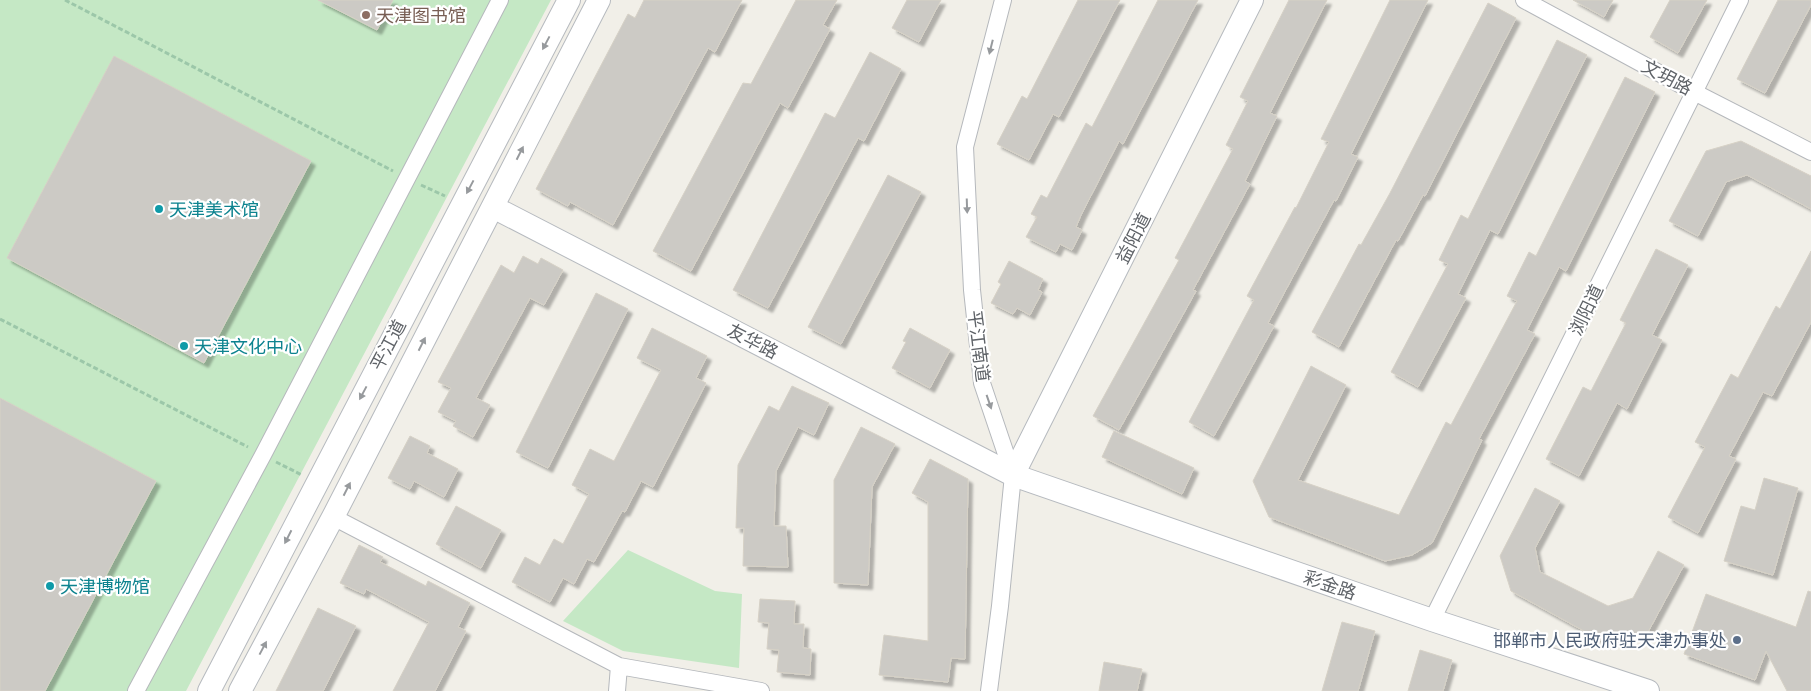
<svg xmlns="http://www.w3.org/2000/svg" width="1811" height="691" font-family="Mulish,'Noto Sans SC',sans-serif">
  <defs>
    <filter id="shadow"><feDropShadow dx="4.5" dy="4.5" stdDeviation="1" flood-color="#0004"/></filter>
  </defs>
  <rect width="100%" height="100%" fill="#f1efe8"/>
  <path fill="#c5e8c5" d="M0,0h551l-365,691h-186z
    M628,550l87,41 27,3 -3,74 -116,-17 -60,-30z"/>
  <path fill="#cccac5" stroke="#d6d1c6" filter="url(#shadow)" d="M318,0h75l-16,30z
    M644,0h98l-27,52 -7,-4 -95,177 -43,-23 -2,4 -32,-17 92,-175 7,4z
    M796,0h41l-14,25 7,4 -42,79 -8,-5 -89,168 -38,-20 90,-168 8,1z
    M907,0h34l-22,42 -27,-14z
    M1078,0h42l-61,117 -6,-3 -24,46 -32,-16 25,-48 5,3z
    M1158,0h40l-75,144 -4,-3 -38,74 -5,12 6,3 -10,20 -12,-6 -4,8 -30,-15 11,-20 -6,-3 10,-19 6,3 39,-75 6,4z
    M1289,0h38l-57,113 7,3 -32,65 5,3 -57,106 3,1 -77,139 -26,-14 86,-156 -4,-2 58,-109 -7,-4 22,-44 -8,-4z
    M1390,0h38l-77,154 7,3 -22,44 -2,-1 -66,123 6,3 -60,110 -25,-14 65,-122 -7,-4 48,-89 1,1 33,-66 -8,-3z
    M1573,0h40l-9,17z
    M1670,0h37l-29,53 -28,-16z
    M1778,0h33v5l-46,88 -28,-14z
    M1488,3l28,15 -91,178 -2,-1 -25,46 -2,-1 -57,107 -27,-15 47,-88 2,1 29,-52z
    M1557,40l30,15 -89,179 -8,-4 -32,64 8,4 -48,89 -27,-15 57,-108 -9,-4 22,-45 7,4z
    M870,52l31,17 -37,72 -6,-3 -90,170 -35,-18 92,-177 10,5z
    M114,56l197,105 -107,202 -197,-105z
    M1625,77l30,15 -89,179 -7,-4 -32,63 8,4 -56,105 3,1 -50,103 -20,12 -27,6 -116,-44 -16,-36 58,-115 35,19 -48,95 101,35 47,-93 5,3 66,-124 -10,-5 22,-44 7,4z
    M1741,141l70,35v33l-64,-34 -21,7 -28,54 -29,-15 37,-70z
    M888,175l33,17 -80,152 -33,-17z
    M1656,249l32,16 -36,70 10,5 -35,69 -10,-6 -38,73 -33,-17 37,-72 8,4 35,-68 -6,-3z
    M1811,251v71l-39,74 -9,-4 -34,64 7,3 -38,74 -30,-16 37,-70 -10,-5 36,-68 7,4 38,-72 4,3z
    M523,256l15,8 3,-6 22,12 -19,35 -14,-7 -54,100 14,7 -17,32 -20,-11 3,-5 -18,-9 13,-24 -13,-6 63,-117 13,8z
    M1009,261l34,18 -5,11 4,2 -12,23 -13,-7 -4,6 -22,-11 10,-19 -3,-2z
    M596,293l32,16 -80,159 -32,-16z
    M652,328l55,28 -11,22 10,5 -53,104 -12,-6 -16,31 -3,-1 -28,51 -7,-3 -13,25 -11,-6 -13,24 -38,-20 13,-25 15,8 14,-26 9,5 26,-50 -17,-9 18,-36 24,12 47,-91 -24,-12z
    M910,328l40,22 -20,38 -38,-20 14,-26 -3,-1z
    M792,386l37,17 -15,32 -16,-8 -22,44 -2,55h12l2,41 -45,-1 1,-38h-8l2,-63 31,-59 10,5z
    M0,398l156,83 -111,210h-45z
    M861,427l34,17 -23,43 -4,98 -34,-2v-103z
    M1114,431l80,37 -12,26 -80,-37z
    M410,436l20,10 -3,7 31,16 -14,28 -30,-16 -4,8 -22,-11z
    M930,459l38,20 -3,180 -14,-1 -3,24 -69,-7 5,-40 44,6v-139l-16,-9z
    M1764,478l34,10 -25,87 -49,-14 17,-55 14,4z
    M1535,488l25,13 -25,47 5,24 68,34 25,-8 25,-47 26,14 -36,67 -42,11 -95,-52 -11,-35z
    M456,506l45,24 -20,38 -45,-24z
    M359,545l24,12 -3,5 46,24 2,-5 42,22 -12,24 8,4 -31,60h-42l36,-69 -63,-33 -2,5 -24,-11z
    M1808,591l3,1v99h-24l-21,-40 -11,29 -71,-26 22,-60 90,33z
    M760,599l35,2 -1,23h10l-1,24 8,1 -1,26 -33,-3 2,-22 -12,-1 2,-26 -11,-1z
    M318,608l38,18 -33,65h-47z
    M1342,622l33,9 -17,60h-36z
    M1420,650l32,10 -9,31h-35z
    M1104,662l38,7 -5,22h-38z"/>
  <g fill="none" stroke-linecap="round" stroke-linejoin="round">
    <defs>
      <path id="street" d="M1524,0l170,92 117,60
        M333,517l286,149 142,25
        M1432,620l308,-620
        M136,691l127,-236 237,-455
        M617,691l2,-25
        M989,691l11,-85 13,-131 -31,-92 -10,-93 -7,-143 38,-147"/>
      <path id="secondary" d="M493,207l520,268 419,145 216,71
        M1013,475l239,-475
        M209,691l360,-691
        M240,691l93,-174 266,-517"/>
    </defs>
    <use href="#street" stroke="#b5b8bc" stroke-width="18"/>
    <use href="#secondary" stroke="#b6babf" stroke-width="24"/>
    <path stroke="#9cc7a9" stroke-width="3" stroke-dasharray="5 2.5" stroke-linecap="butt" d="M65,0l328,171
      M421,185l24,11
      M0,319l248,128
      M276,462l26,13"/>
    <use href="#street" stroke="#fff" stroke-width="16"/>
    <use href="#secondary" stroke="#fff" stroke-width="22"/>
  </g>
  <defs><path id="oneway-solid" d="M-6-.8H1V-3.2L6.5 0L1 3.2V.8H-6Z" transform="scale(1.25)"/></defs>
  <g fill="#979a9d">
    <use href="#oneway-solid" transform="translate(546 43) rotate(118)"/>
    <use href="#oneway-solid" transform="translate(991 47) rotate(104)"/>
    <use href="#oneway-solid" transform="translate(520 153) rotate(-63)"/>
    <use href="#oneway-solid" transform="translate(470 187) rotate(118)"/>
    <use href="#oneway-solid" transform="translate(967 206) rotate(88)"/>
    <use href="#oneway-solid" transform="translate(422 344) rotate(-63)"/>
    <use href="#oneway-solid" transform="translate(363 393) rotate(118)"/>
    <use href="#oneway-solid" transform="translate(989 402) rotate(71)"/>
    <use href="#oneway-solid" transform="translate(347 489) rotate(-63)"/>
    <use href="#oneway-solid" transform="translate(288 537) rotate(117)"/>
    <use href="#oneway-solid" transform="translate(263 648) rotate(-62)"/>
  </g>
  <circle fill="#8d6e63" stroke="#fff" stroke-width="2" cx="366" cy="15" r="5"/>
  <g fill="#0f9aa8" stroke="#fff" stroke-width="2">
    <circle cx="159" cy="209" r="5"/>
    <circle cx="184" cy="346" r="5"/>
    <circle cx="50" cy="586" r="5"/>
  </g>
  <circle fill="#5c6f8a" stroke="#fff" stroke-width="2" cx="1737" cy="640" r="5"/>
  <g text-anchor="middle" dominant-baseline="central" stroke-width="4.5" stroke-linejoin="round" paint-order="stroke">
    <g font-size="18" fill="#785e54" stroke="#fff" text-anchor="start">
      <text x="376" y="15">天津图书馆</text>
    </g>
    <g font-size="18" fill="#5f6368" stroke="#fff">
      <text transform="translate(1667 77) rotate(28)">文玥路</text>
      <text transform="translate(1133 238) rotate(-63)">益阳道</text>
      <text transform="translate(1586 310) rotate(-64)">浏阳道</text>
      <text transform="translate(753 341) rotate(27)">友华路</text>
      <text transform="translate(388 345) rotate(-62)">平江道</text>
      <text transform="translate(979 346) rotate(83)">平江南道</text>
      <text transform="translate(1330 585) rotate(19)">彩金路</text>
    </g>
    <g font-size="18" fill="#0d838f" stroke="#fff" text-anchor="start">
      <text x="169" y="209">天津美术馆</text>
      <text x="194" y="346">天津文化中心</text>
      <text x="60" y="586">天津博物馆</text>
    </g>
    <g font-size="18" fill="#4e5e75" stroke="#fff" text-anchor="end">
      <text x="1727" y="640">邯郸市人民政府驻天津办事处</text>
    </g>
  </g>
</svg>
